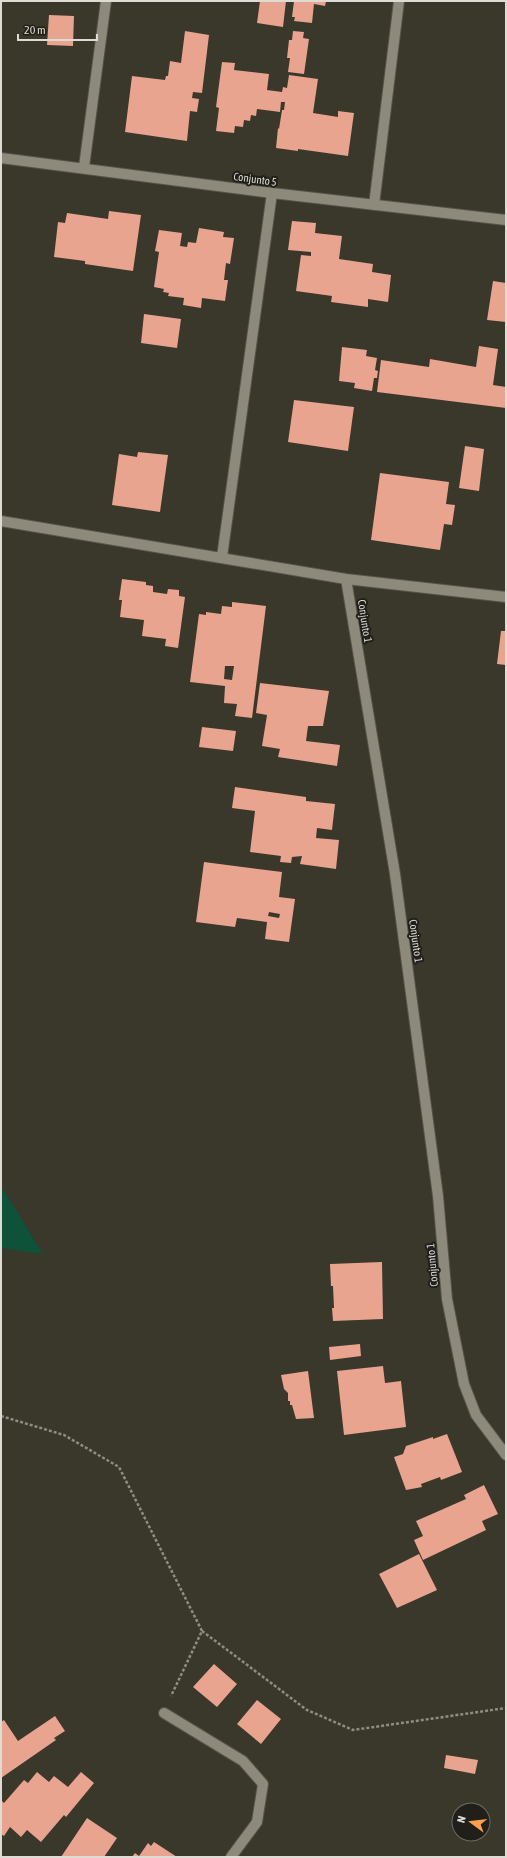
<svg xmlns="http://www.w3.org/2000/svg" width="507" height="1858" font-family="'Asap Condensed',sans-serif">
  <rect width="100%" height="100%" fill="#3a372b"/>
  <path fill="#0d5239" d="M1,1186l42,68 -42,-6z"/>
  <path fill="#e8a48e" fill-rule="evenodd" d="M260,1h26l-3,26 -26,-4z
    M294,1h32l-1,5 -11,-2 -2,19 -18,-2 1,-4h-3z
    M49,15l25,1 -1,30 -26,-1z
    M185,31l24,4 -7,58 -9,-1 -1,6 7,1 -2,13 -7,-1 -3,30 -62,-9 7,-56 33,4 1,-4h2l2,-15 11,2z
    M293,31l11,1 -1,6 6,1 -5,35 -16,-2 2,-14h-3l2,-18h3z
    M222,62l13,1 -1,7 35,4 -2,16 15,2 1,-5 4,1 2,-13 29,4 -5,34 25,4v-6l16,2 -6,43 -50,-7v2l-22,-3 2,-20 1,1 3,-19h2l1,-8h-4l-1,10 -23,-3 -1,7 -5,-1 -1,6 -6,-1 -1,7 -8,-1 -1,7 -18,-2 3,-23 -3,-1z
    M109,211l32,4 -8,56 -48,-7v-3l-31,-4 4,-35 7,1 2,-10 41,6z
    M292,221l24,2 -1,10 27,3 -3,23 34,5 -1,8 19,3 -3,27 -20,-3v8l-37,-5 1,-6 -36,-5 5,-36 10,1v-4l-23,-2z
    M199,228l25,4 -1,5 11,1 -4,26 -4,-1 -2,17h4l-3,21 -23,-3 -1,10 -18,-3 1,-7 -16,-2 1,-3 -6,-1 1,-3 -10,-2 5,-35 -4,-1 4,-21 23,3 -2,13 7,1 1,-5 8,1z
    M493,281l13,2v39l-19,-2z
    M144,314l37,5 -4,29 -36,-5z
    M479,346l19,3 -5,36 13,2v21l-129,-16 4,-32 48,7 1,-8 46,8z
    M342,347l25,3 -1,6 11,2 -2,12 3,1 -1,7h-3l-2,13 -18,-3 1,-5 -16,-2z
    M294,400l60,7 -6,44 -60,-9z
    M465,446l19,3 -5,42 -20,-3z
    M138,452l30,3 -8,57 -48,-7 7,-51 18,3z
    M380,473l69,9 -3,22 9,1 -3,20 -8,-1 -4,26 -69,-10z
    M122,579l24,3v3l7,1v6l14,2 1,-5 11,1v6l6,1 -7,51 -13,-2 1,-7 -24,-3 2,-16 -24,-3 2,-17h-3z
    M232,602l34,4 -14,112 -17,-2 2,-12 -13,-1 1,-17 -35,-4 9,-68 7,1v-3l15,2 1,-8 10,1zM225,666h9l-2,14 -8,-1z
    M501,631h5v34l-9,-1z
    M260,683l69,8 -6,35h-15l-2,15 34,4 -3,21 -59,-9 2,-8 -18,-3 5,-31 -11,-2z
    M202,727l34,4 -3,20 -34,-4z
    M235,787l71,10v4l29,3 -3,26 -15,-2 -1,10 23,2 -3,29 -36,-5 2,-8 -10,1 -1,6 -11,-1 1,-6 -31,-4 5,-41 -23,-3z
    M204,862l78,10 -3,25 16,2 -6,43 -24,-3 2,-17 -30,-4 -2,9 -39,-5zM269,912l11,2 -1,4 -11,-2z
    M382,1262l1,57 -50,2 -1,-13h2l-1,-22h-2l-1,-22z
    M360,1344l1,12 -31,4 -1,-13z
    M383,1366l2,17 16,-2 5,46 -62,8 -7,-64z
    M308,1371l6,47 -18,1 -4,-14h-2v-4h-2v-8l-4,-4 -3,-14z
    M447,1434l15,38 -21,8 -1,-3 -19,7 1,3 -16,3 -12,-33 9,-3 3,-8 27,-9v2z
    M484,1485l14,29 -16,7 4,9 -63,30 -9,-20 9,-4 -7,-15 50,-22 -2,-4z
    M419,1554l18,36 -40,18 -18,-34z
    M214,1664l23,20 -20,23 -24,-20z
    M257,1700l24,19 -20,25 -24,-20z
    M55,1716l10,15 -11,7 2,2 -55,38v-56l3,-2 14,21z
    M446,1755l32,5 -3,14 -31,-6z
    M37,1772l12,10 5,-6 14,11 13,-15 13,11 -28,34 -2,-2 -23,27 -14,-12 -6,7 -11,-10 -6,9 -3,-2v-34l3,3 20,-23 4,3z
    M87,1818l30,20 -13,19h-43z
    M154,1842l23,15h-45l3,-4 4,3 9,-13 3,3z"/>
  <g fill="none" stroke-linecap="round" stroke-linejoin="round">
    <defs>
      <path id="street" d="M1,158l271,35 234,27
        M84,167l22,-166
        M374,205l25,-204
        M1,521l345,58 160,18
        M222,557l50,-364
        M346,579l49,295 43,322 9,103 17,85 12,31 30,40
        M164,1713l79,48 20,23 -6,38 -26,35"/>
    </defs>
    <use href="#street" stroke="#565449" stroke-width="12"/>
    <path stroke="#8f8c83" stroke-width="2.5" stroke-dasharray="3 2" stroke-linecap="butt" d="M1,1416l63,19 55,32 83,164 -31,65
      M202,1631l105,79 46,20 153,-22"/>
    <use href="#street" stroke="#8d8a7c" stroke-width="10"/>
  </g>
  <g text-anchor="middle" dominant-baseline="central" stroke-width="4" stroke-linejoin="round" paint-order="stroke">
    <g font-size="11" fill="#dddbd4" stroke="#201f19">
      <text transform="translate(255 179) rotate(8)">Conjunto 5</text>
      <text transform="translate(365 621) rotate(81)">Conjunto 1</text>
      <text transform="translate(416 941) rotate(82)">Conjunto 1</text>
      <text transform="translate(432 1265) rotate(-95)">Conjunto 1</text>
    </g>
  </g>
  <rect width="507" height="1858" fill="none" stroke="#dddbd4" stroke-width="4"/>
  <g transform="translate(471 1822) rotate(285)"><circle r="19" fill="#201f19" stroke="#6c6a64"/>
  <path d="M0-3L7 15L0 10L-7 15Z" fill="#f9a04c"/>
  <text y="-6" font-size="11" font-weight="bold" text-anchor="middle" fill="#dddbd4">N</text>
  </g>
  <path d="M18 34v6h79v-6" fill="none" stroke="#dddbd4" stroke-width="2"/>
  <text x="24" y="34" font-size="12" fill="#dddbd4" stroke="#201f19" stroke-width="3" paint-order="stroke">20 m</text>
</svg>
